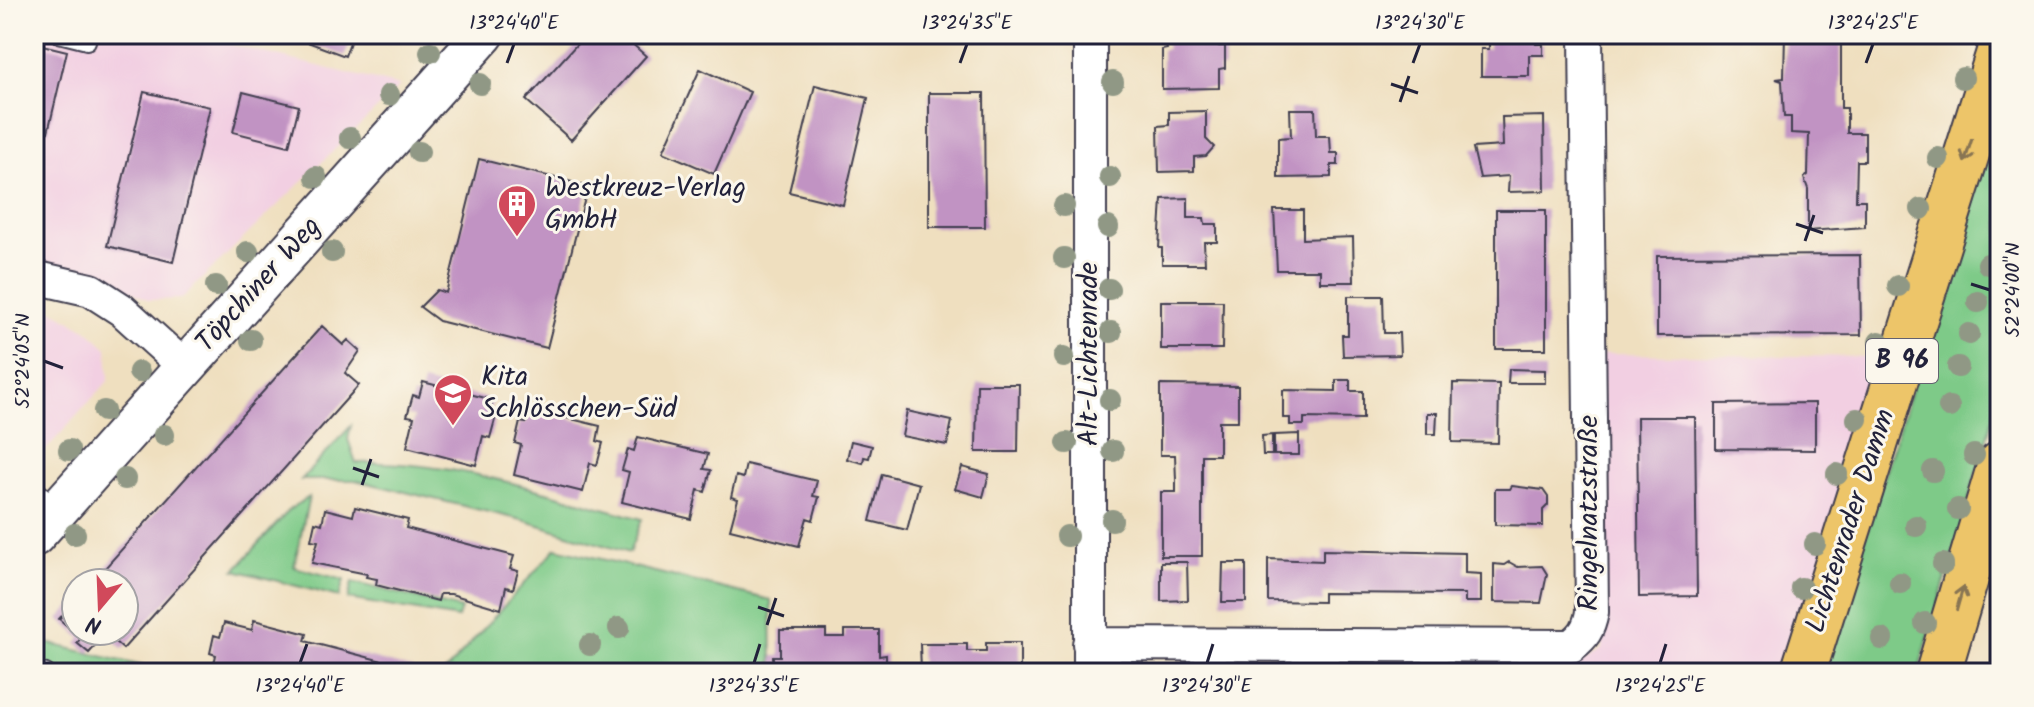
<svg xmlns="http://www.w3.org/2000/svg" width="2034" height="707" font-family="Kalam,sans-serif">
  <rect width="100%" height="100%" fill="#fbf7ec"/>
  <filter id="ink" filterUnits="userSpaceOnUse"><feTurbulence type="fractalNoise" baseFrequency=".0125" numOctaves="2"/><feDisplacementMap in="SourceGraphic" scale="16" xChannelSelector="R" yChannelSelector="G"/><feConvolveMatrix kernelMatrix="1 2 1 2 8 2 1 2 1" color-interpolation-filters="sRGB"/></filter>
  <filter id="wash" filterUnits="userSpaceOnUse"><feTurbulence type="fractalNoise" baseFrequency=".006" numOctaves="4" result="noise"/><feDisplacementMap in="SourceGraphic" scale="32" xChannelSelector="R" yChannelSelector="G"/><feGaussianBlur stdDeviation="1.8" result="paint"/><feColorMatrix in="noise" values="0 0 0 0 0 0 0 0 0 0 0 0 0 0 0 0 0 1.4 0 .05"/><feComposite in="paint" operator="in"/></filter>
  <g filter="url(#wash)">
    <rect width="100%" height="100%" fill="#efdfbf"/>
    <path fill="#f2cfe2" d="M34,34h153l213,52 -219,213 -32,1 -50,-24 -65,-16z
      M34,300l52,29 21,19 2,32 -75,83z
      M1602,354l278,3 -92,316h-426v-13h223l17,-11z"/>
    <path fill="#7eca88" stroke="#507662" stroke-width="2" d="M2000,107v286l-82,280h-96z
      M351,426l-3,13 8,24c99,-3 191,30 286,56l-13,34 -103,-32 -171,-41h-54z
      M309,497l-15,70 50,13 -5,17 -104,-27 55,-61z
      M556,548l215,52 1,73h-328z
      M352,582l109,27 -3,9 -110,-19z
      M34,640l138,33h-138z"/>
    <g id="blocks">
      <path fill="#c193c3" d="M286,34h67l-8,22z
        M586,34h35l25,22 -75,84 -45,-40z
        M1164,34h55v12h6v22l-6,1v19l-57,1v-39l5,-1z
        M1489,34h47v10h7v11h-14v21h-48v-27h8z
        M1785,34l56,2v72h6v25h18v28h-8l-1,39h9v27l-57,4v-42l-4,-11 4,-3 1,-41 -18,-1v-16h-7l-2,-36 -6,-2 8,-1z
        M34,43l33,8 -19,81 -14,-4z
        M700,69l50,23 -36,82 -51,-22z
        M815,85l53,13 -25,107 -54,-13z
        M144,92l66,15 -37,155 -66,-16z
        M243,92l56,14 -10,40 -56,-14z
        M929,93h55l1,134h-56z
        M1290,109h25l1,27h14l1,17h7v12h-7v12l-53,1v-40l13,-1z
        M1206,111v28l8,8 -8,9 -12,1v14l-35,1 -1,-46 11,-1v-13z
        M1544,116l1,75 -37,1 1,-16 -29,2 -7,-30 30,-2 -1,-29z
        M479,159l109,27 -41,162 -108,-27 -19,-14 17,-17 9,3z
        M1188,198v20h16l1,6h12v18h-13l1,22h-43v-16h-3l3,-49z
        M1274,210h29v29l50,-2 1,45h-34v-12h-43z
        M1496,210h50v139h-50z
        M1860,255l1,80 -204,1v-80z
        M1348,296h35l1,37h15l1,22 -57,1 -1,-21h6z
        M1161,301h62l-1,48h-61z
        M322,326l21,19 5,-5 12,11 -15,22 14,12 -236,264 -17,-15 -17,19 -12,-10 4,-5 -22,-19 17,-19v31h48v-48h-28l11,-12 -2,-3z
        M1509,369l36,1v13h-37z
        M1336,380h14v11h13v28l-59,-1v7h-14v-7h-7v-28l53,1z
        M423,382l70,18 -4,14 7,2 -6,22 -7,-2 -7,29 -69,-18 7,-30 -7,-1 6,-21 6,2z
        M1453,383l46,1 -1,59 -46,-1z
        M977,384h42l-1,68h-42z
        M1160,385l78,1v35h-19v34h-17v101h-41v-64h15v-12l-1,-25h-15z
        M1815,403v47l-99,-1v-45z
        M530,409l70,17 -3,15 6,2 -6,22 -7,-2 -7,29 -69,-17 7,-30 -6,-2 5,-21 6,1z
        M907,411l45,10 -5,24 -45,-9z
        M1427,413h10l-1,21h-9z
        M1637,417h58l2,179 -58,1z
        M1299,434v21h-25v-20z
        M1272,435v20h-9l-1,-19z
        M638,437l70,17 -4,15 7,1 -6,22 -7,-2 -7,29 -69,-17 7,-30 -7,-2 6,-21 6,2z
        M851,441l21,5 -3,12 -5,-1 -1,6 -16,-4z
        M746,464l71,17 -4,15 6,1 -6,23 -6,-2 -8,28 -69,-17 8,-30 -7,-2 5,-21 7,2z
        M962,467l27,7 -6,23 -28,-8z
        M882,474l37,10 -12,46 -37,-9z
        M1512,486l31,4 5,7v8l-5,5v16l-48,-1v-36h15z
        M355,507l53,13 -2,8 108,28 -4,13 8,2 -5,18 -7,-2 -5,22 -50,-15h-11l-2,7 -62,-16 1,-6 -11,-2 1,-3 -55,-11 6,-22 -7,-1 4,-18 7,2 3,-15 28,7z
        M1323,550l142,3v20l16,1v28h-16v-8l-142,-1v9l-55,-1v-42l55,2z
        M1161,562h26l1,38 -27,1z
        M1509,562l9,5 24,-1 5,8 -6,29 -47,-1v-38l10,1z
        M1223,563h23v39h-24z
        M254,620l53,14 -2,7 108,28 -1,4h-200l4,-18 -6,-2 4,-18 6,2 4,-14 28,7z
        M780,630h46v7h19v-7h34v26l7,-1v18h-113v-17h7z
        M986,643h34v27l7,-1v4h-113v-4l7,1 -1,-26h47v7h19z"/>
    </g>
  </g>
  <g filter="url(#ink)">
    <use href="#blocks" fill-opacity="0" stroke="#413e4f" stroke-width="2"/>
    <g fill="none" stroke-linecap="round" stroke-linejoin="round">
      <defs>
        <path id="service" d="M59,34l28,7
          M34,489l24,18
          M34,670l12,3"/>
        <path id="minor" d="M34,277l57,13 31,20 63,57
          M1089,644l482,2c13,-10 18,-17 21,-34l-6,-578
          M1090,673v-639"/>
        <path id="tertiary" d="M34,536l450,-502"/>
        <path id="primary" d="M1803,673l197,-624
          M1938,673l62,-209"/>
      </defs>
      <use href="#service" stroke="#413e4f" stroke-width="20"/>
      <use href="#minor" stroke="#413e4f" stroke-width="36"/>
      <use href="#tertiary" stroke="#413e4f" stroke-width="44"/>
      <use href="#primary" stroke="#413e4f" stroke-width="48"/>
      <use href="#service" stroke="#fff" stroke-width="16"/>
      <use href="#minor" stroke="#fff" stroke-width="32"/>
      <use href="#tertiary" stroke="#fff" stroke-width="40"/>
      <use href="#primary" stroke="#edc569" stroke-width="44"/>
    </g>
    <g fill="#909885">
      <circle cx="430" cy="52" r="11"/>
      <circle cx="1963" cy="78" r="11"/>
      <circle cx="1113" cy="82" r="11"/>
      <circle cx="480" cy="84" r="11"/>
      <circle cx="389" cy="95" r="11"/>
      <circle cx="350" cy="138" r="11"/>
      <circle cx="419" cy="152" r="11"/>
      <circle cx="1938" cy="158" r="11"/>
      <circle cx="316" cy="177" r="11"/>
      <circle cx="1110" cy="177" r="11"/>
      <circle cx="1064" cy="206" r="11"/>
      <circle cx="1921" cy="209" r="11"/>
      <circle cx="1108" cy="227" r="11"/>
      <circle cx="248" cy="252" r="11"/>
      <circle cx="332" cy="252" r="11"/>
      <circle cx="1064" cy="258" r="11"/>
      <circle cx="1988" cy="264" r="11"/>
      <circle cx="216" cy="286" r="11"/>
      <circle cx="1898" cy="286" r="11"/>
      <circle cx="1109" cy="289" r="11"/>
      <circle cx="1978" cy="302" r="11"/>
      <circle cx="1111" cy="332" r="11"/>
      <circle cx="1969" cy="334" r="11"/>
      <circle cx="251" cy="340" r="11"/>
      <circle cx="1879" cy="342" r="11"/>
      <circle cx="1064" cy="357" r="11"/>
      <circle cx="1958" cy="367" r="11"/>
      <circle cx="139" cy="372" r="11"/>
      <circle cx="1110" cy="400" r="11"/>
      <circle cx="1949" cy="407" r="11"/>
      <circle cx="104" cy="411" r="11"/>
      <circle cx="1857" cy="419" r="11"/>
      <circle cx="164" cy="435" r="11"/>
      <circle cx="1067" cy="443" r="11"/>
      <circle cx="69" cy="450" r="11"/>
      <circle cx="1113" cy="451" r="11"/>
      <circle cx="1974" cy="455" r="11"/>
      <circle cx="1933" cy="471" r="11"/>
      <circle cx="1837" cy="474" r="11"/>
      <circle cx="125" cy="479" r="11"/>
      <circle cx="1958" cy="509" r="11"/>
      <circle cx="1112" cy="520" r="11"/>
      <circle cx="1916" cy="526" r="11"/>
      <circle cx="75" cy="534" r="11"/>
      <circle cx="1067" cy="536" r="11"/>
      <circle cx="1815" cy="544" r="11"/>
      <circle cx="1943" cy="564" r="11"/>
      <circle cx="1900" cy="583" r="11"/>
      <circle cx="1801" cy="588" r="11"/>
      <circle cx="1925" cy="623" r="11"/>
      <circle cx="619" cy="628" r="11"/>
      <circle cx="1882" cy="639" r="11"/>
      <circle cx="590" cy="645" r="11"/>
    </g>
    <defs><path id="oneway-shaft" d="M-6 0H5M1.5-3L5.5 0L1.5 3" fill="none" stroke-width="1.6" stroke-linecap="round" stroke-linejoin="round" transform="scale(2)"/></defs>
    <g stroke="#887452">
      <use href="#oneway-shaft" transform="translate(1968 151) rotate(108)"/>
      <use href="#oneway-shaft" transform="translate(1960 598) rotate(-74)"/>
    </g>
  </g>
  <path fill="none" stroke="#22223b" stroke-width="3" d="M507,63l7,-19M960,63l7,-19M1413,63l7,-19M1866,63l7,-19M1391,84l27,9M1400,102l9,-26M1796,224l27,9M1805,241l9,-26M1971,284l19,6M44,361l19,7M353,468l26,9M362,485l9,-26M758,607l26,9M767,625l9,-27M300,663l7,-19M754,663l6,-19M1207,663l6,-19M1660,663l6,-19"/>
  <defs>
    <symbol id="building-pin" viewBox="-11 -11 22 30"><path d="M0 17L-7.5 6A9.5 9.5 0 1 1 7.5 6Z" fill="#d1495b" stroke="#fbf7ec"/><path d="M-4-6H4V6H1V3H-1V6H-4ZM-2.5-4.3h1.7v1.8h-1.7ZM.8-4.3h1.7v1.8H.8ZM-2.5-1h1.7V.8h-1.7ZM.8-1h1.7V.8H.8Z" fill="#fff"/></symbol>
    <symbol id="school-pin" viewBox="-11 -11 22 30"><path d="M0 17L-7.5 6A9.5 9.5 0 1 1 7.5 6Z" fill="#d1495b" stroke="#fbf7ec"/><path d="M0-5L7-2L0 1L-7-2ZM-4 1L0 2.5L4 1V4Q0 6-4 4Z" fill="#fff"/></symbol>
  </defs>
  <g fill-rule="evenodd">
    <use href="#building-pin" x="495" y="182" width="44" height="60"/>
    <use href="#school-pin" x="431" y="371" width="44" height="60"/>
  </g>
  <g text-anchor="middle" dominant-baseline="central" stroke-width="6" stroke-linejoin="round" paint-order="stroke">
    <rect fill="#fbf7ec" stroke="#636270" stroke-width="2" x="1866" y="339" width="72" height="44" rx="6"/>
    <g font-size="26" font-weight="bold" fill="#22223b">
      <text x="1902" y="361">B 96</text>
    </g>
    <g font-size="28" fill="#22223b" stroke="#fbf7ec" text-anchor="start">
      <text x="545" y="188">Westkreuz-Verlag<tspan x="545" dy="32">GmbH</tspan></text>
      <text x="481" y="377">Kita<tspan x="481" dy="32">Schlösschen-Süd</tspan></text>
    </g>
    <g font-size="28" fill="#22223b" stroke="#fbf7ec">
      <text transform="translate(259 285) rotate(-48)">Töpchiner Weg</text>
      <text transform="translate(1089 354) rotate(-90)">Alt-Lichtenrade</text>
      <text transform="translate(1589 513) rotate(-90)">Ringelnatzstraße</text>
      <text transform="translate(1851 521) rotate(-72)">Lichtenrader Damm</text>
    </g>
  </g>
  <rect width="2034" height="707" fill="none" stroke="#fbf7ec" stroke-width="88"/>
  <g transform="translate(100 607) rotate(199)"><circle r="38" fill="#fbf7ec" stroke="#a4a2a5" stroke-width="2"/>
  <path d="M0-6L14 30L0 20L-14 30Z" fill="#d1495b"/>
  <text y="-12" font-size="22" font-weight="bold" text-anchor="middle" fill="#22223b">N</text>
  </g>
  <rect x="44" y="44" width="1946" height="619" fill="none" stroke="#22223b" stroke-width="3"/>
  <g font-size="20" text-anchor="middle" fill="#22223b">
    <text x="514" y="29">13°24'40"E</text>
    <text x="967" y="29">13°24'35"E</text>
    <text x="1420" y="29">13°24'30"E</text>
    <text x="1873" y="29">13°24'25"E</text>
    <text transform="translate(2012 290) rotate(-90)" y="7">52°24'00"N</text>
    <text transform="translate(22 361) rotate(-90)" y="7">52°24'05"N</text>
    <text x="300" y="692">13°24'40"E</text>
    <text x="754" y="692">13°24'35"E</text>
    <text x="1207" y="692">13°24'30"E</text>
    <text x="1660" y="692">13°24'25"E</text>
  </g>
</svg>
